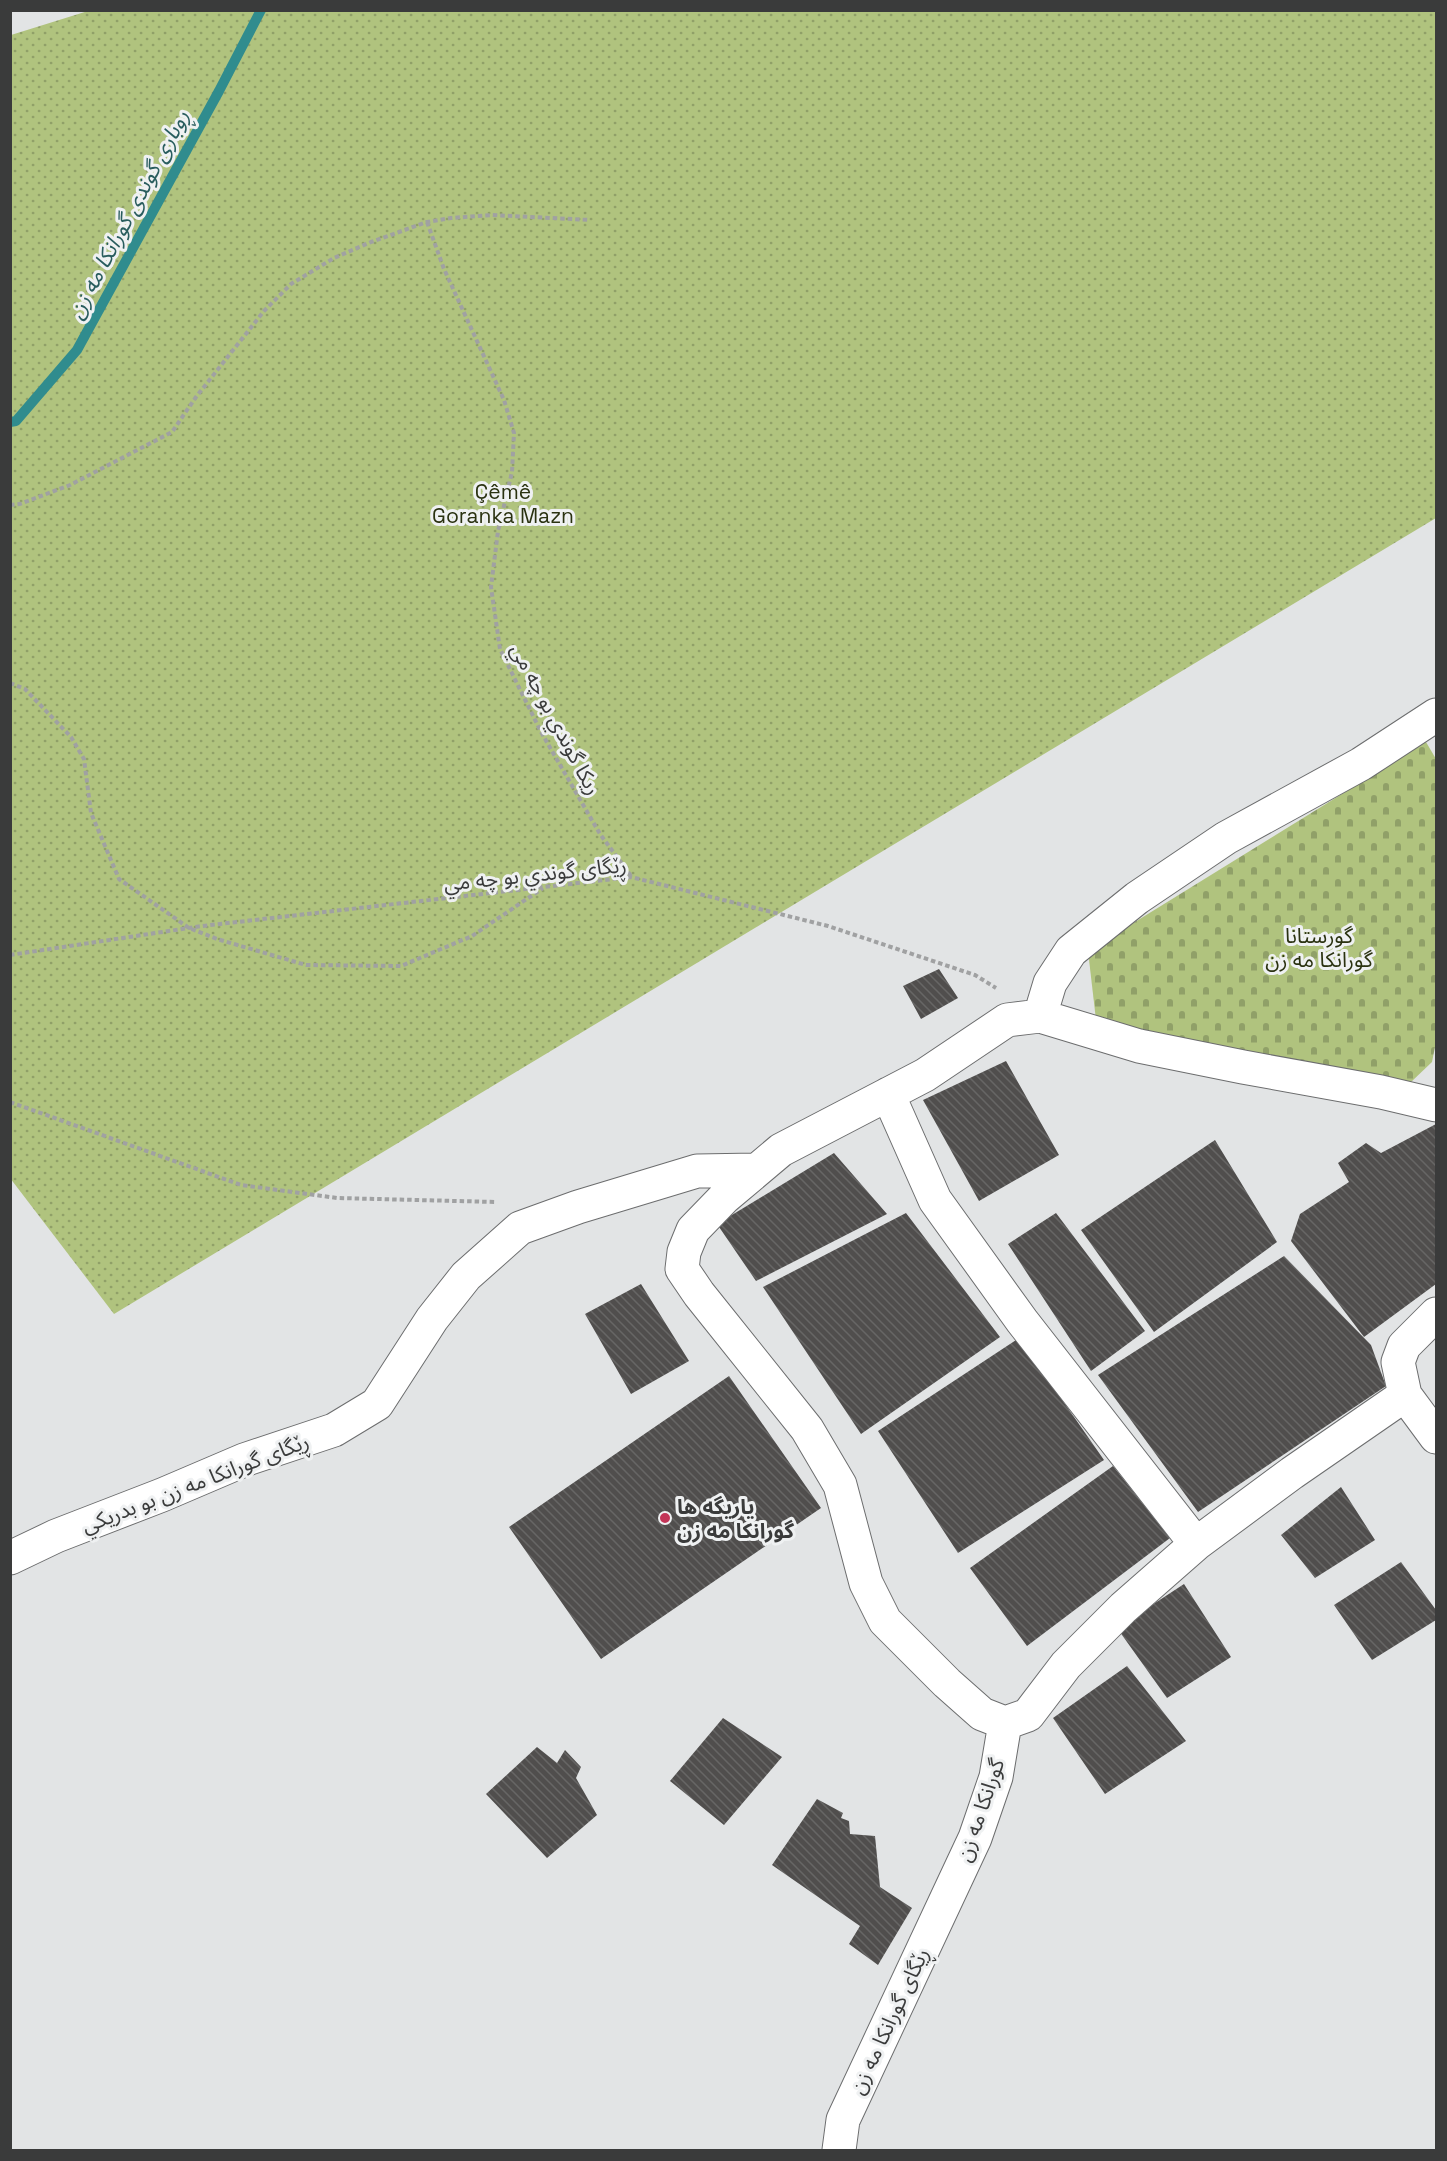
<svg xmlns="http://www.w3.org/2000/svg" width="1447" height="2161" font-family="'Space Grotesk','Noto Sans Arabic',sans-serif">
  <defs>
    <pattern id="cemetery-stones" width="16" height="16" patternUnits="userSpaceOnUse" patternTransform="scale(1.5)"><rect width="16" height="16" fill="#b0c37e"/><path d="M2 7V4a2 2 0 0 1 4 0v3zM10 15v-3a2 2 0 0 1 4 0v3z" fill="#90a068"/></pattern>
    <pattern id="park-dots" width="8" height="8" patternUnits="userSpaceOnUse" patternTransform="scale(1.5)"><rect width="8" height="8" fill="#b0c37e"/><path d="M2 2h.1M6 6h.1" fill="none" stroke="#90a068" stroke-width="1.8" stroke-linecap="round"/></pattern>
    <pattern id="building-back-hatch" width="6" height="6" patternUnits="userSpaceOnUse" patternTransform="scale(1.5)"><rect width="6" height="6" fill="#504e4d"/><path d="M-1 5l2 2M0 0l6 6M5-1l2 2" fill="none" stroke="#676665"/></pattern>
  </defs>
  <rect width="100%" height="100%" fill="#e2e4e5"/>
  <path fill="url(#cemetery-stones)" d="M1426,742l10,17v283l-4,20 -22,21 -213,-37 -101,-26 -8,-69z"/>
  <path fill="url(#park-dots)" d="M88,11h1348v507l-1322,796 -104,-136 1,-1143z"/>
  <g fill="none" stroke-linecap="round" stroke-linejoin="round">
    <path stroke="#308c8e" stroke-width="10" d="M10,422l6,-1 61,-71 142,-259 42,-81"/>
  </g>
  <path fill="url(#building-back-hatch)" d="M939,969l19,29 -37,21 -18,-33z
    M1006,1061l53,94 -80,46 -56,-101z
    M1436,1124v160l-72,53 -73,-96 9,-27 49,-32 -11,-19 28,-20 15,10z
    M1215,1140l62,102 -123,90 -73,-102z
    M834,1153l53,61 -131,67 -39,-57z
    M906,1213l94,124 -139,97 -98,-147z
    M1056,1213l89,118 -54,40 -83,-127z
    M1284,1256l87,89 15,41 -188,126 -100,-137z
    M641,1284l48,77 -58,33 -46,-80z
    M1019,1338l85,122 -146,93 -80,-122z
    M729,1376l92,132 -220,151 -92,-132z
    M1113,1466l57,72 -143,108 -57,-78z
    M1341,1487l34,53 -60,38 -34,-43z
    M1401,1562l35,48v10l-64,40 -38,-55z
    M1184,1584l47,73 -64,41 -50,-70z
    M1127,1666l59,75 -81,53 -52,-76z
    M723,1718l59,39 -58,68 -54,-44z
    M537,1747l20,16 8,-13 16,17 -5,11 21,37 -50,43 -61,-64z
    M817,1799l26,14 -2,5 8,3 1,13 25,2 5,51 32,21 -34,57 -29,-21 11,-18 -88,-61z"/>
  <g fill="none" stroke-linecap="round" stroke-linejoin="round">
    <defs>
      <path id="minor" d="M1040,1016l10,-33 21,-32 66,-53 89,-60 135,-74 75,-49
        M888,1094l47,106 87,121 174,223
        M1436,1314l-32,32 -6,16 7,33 31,42
        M1405,1395l-113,78 -96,71 -73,64 -57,57 -38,50 -23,8 -23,-9 -35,-31 -62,-62 -19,-38 -26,-98 -33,-56 -108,-135 -17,-25 2,-17 9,-22 31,-32 57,-48 144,-75 82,-55 33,-4 99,30 104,21 138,25 55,13
        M10,1558l46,-22 106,-41 82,-35 90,-30 43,-26 55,-85 34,-43 54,-48 58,-21 119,-36 59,-1
        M839,2150l4,-30 132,-282 21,-61 9,-54"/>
    </defs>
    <use href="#minor" stroke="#6c6d6e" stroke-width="35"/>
    <path stroke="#a0a1a2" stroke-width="4" stroke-dasharray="4.5 3" stroke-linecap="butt" d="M427,222l17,47 60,131 10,33 -2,39 -14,59 -7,56 9,62 41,83 59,102 31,42
      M10,505l10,-1 50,-19 102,-53 24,-35 68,-86 27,-27 43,-26 37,-16 56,-20 24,-4 41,-3 98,5
      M10,683l15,6 46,48 13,22 7,54 28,66 70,49 28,11 89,26 95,1 71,-30 71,-48
      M10,955l192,-29 429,-49 197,49 147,49 21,13
      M10,1102l231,83 96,13 160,4"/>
    <use href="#minor" stroke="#fff" stroke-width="33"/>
  </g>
  <circle fill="#c33457" stroke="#eff1f2" stroke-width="2" cx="665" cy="1518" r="6"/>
  <g text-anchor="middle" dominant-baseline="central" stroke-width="6" stroke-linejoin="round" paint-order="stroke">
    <g font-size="21" fill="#2a3210" stroke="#eff1f2">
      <text x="503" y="491">Çêmê<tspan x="503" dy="24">Goranka Mazn</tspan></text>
      <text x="1319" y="935">گورستانا<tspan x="1319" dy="24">گورانكا مه زن</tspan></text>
    </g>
    <g font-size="21" fill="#3a3b3b" stroke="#eff1f2">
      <text transform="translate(556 719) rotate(62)">ريكا گوندي بو چه مي</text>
      <text transform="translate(535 874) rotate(-6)">ڕێگای گوندي بو چه مي</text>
      <text transform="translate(195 1483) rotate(-21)">ڕێگای گورانكا مه زن بو بدريكي</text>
      <text transform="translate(980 1810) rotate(-71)">گورانكا مه زن</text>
      <text transform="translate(889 2021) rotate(-65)">ڕێگای گورانكا مه زن</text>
    </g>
    <g font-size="21" font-weight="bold" fill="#3a3b3b" stroke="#eff1f2" text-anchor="start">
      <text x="677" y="1506">ياريگه ها<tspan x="677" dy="24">گورانكا مه زن</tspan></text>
    </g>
    <g font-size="22" font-style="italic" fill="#295d5e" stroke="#eff1f2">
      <text transform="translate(128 214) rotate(-62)">ڕوباری گوندی گورانكا مه زن</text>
    </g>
  </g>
  <rect width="1447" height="2161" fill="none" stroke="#3a3b3b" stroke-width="24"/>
</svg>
